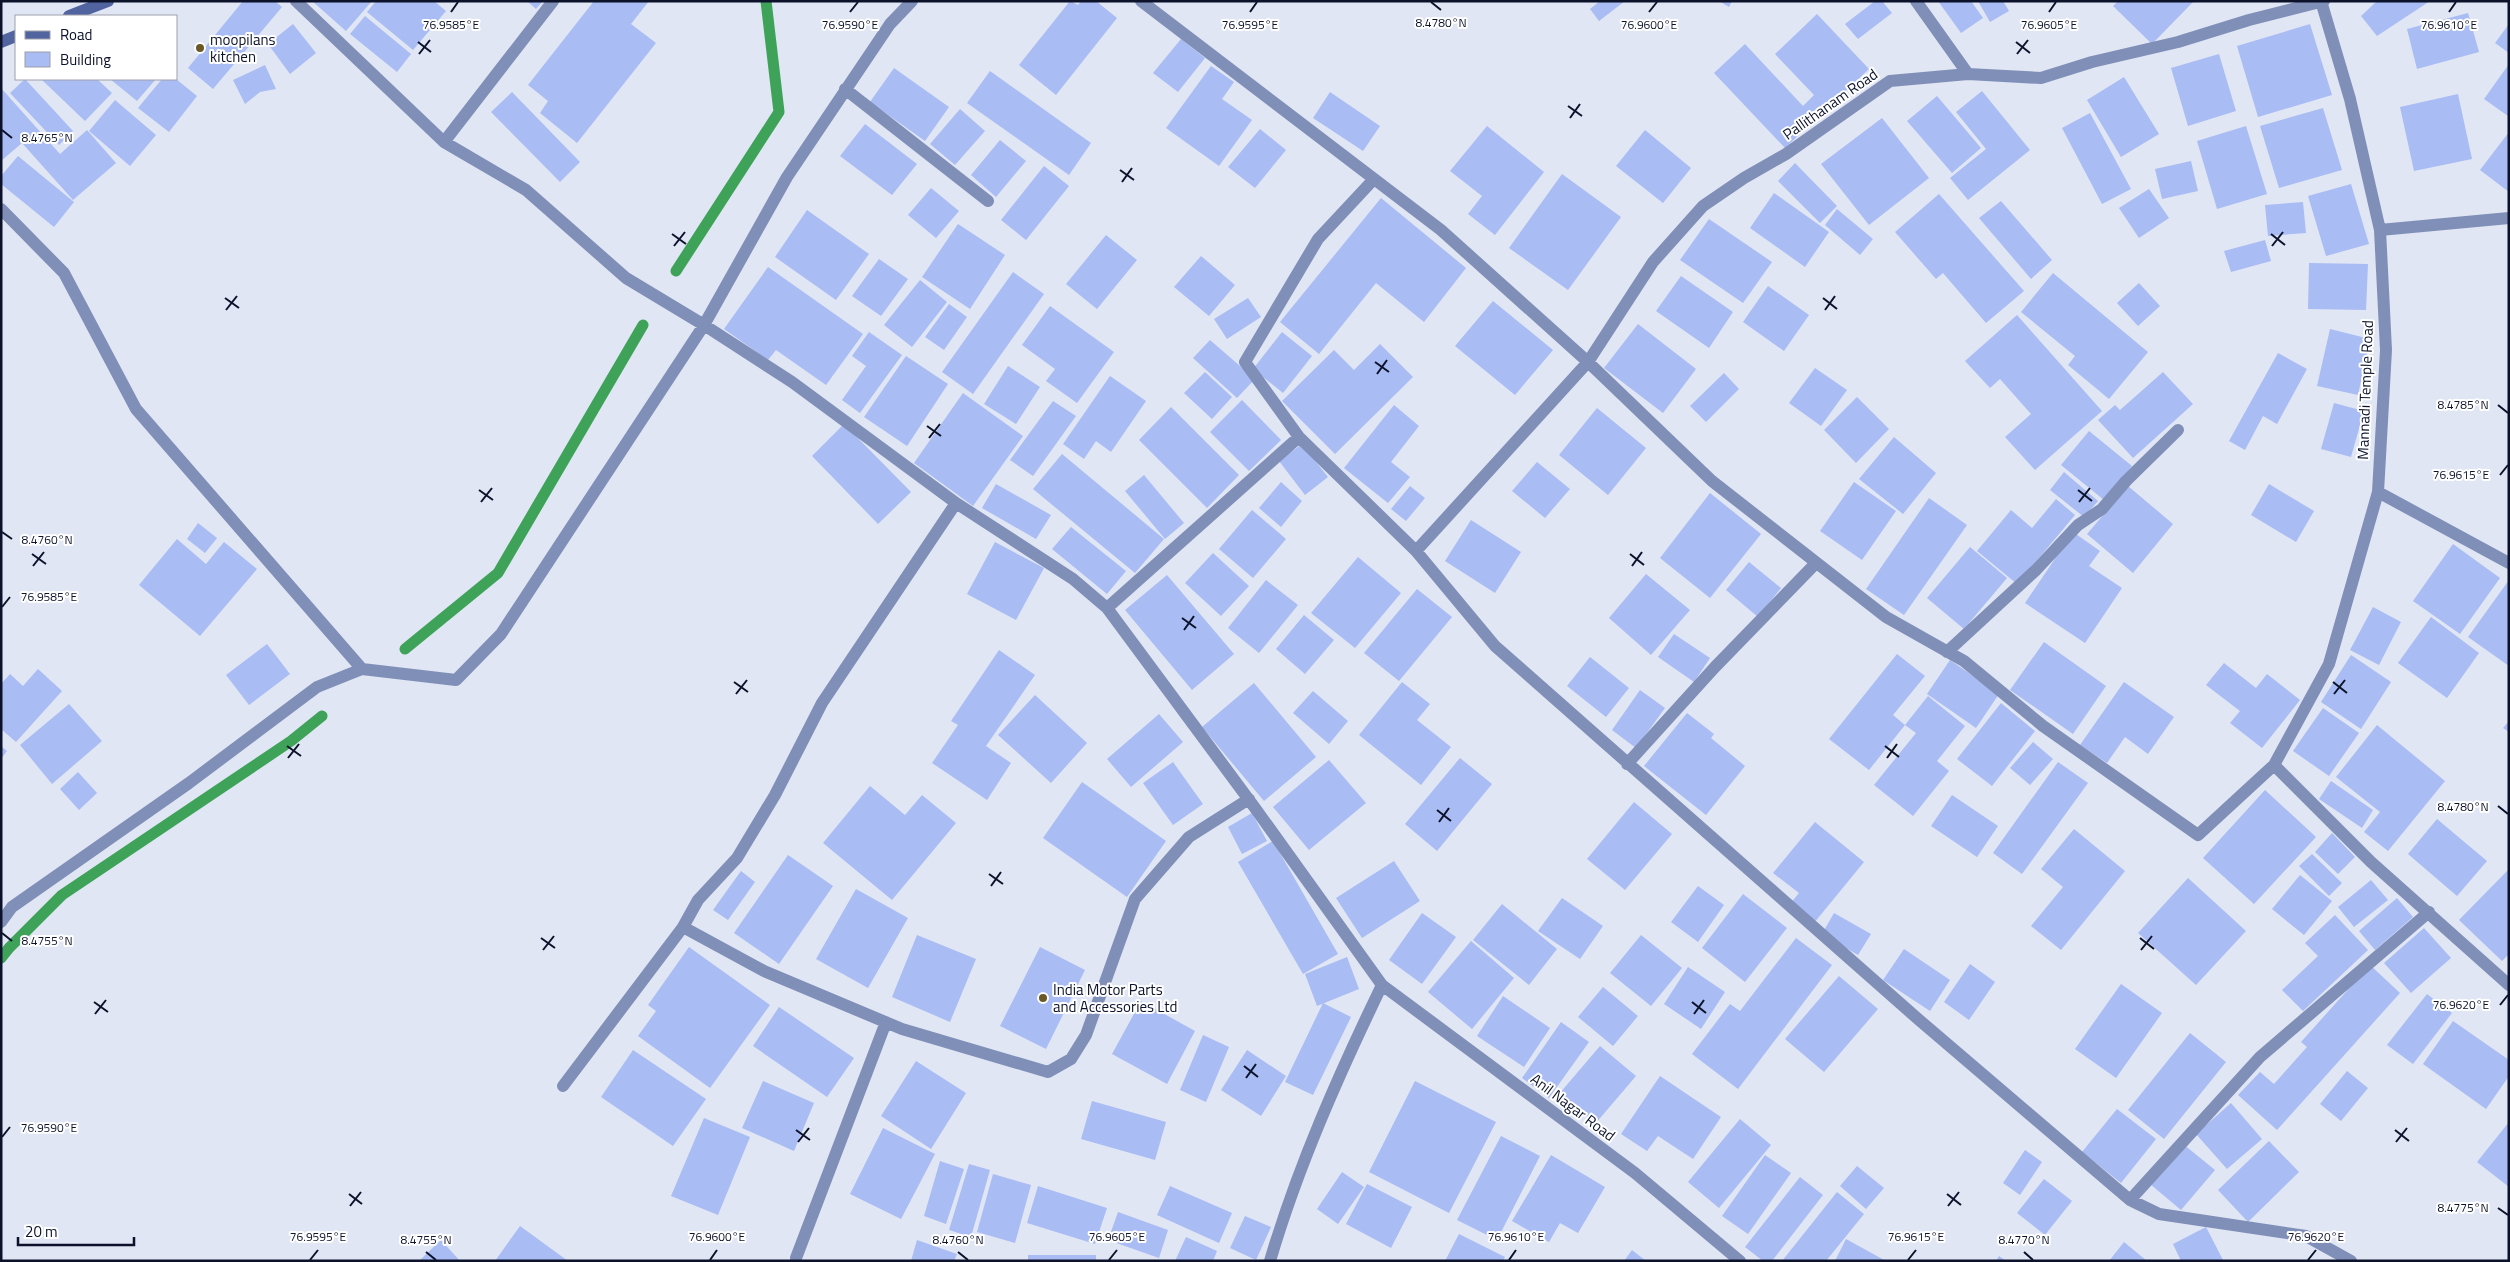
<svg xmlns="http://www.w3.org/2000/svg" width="2510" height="1262" font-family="'Titillium Web',sans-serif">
  <rect width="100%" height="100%" fill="#e0e6f4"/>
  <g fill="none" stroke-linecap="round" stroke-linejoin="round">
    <path stroke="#3ea359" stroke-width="11" d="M676,271l103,-159 -13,-111
      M405,649l93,-76 145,-248
      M1,958l8,-10 53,-53 229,-154 31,-25"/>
  </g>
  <path fill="#a9bcf3" d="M243,1h32l7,6 -69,82 -25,-21z
    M312,1h60l-26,30z
    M376,1h58l12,10 -33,39 -46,-38z
    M527,1h16l-7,8z
    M594,1h55l-18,23 25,19 -79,100 -37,-30 8,-12 -20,-16z
    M1070,1l8,4 3,-4h15l21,17 -61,77 -37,-30z
    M1600,1h25l-26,20 -9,-12z
    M1719,1h13l-3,6z
    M1875,1h7l10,12 -34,26 -13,-15z
    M1938,1h33l12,17 -22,15z
    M1978,1h25l6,10 -19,11z
    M2118,1h76l-42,43 -39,-38z
    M2377,1h53l-53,35 -16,-20z
    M2468,13l11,39 -62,17 -10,-40z
    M1817,14l52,55 -84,79 -71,-75 31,-29 58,62 11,-11 -39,-41z
    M365,16l46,38 -14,18 -47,-38z
    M293,24l23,29 -26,21 -22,-30z
    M2310,24l22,71 -74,22 -21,-71z
    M2509,24v29l-14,-10z
    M1181,39l24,19 -27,34 -25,-19z
    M2219,54l17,57 -48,15 -17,-58z
    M2509,64v50l-1,2 -24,-17z
    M265,65l11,24 -16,3 -15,12 -12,-24z
    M1211,66l23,16 -12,17 30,21 -33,46 -53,-38z
    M894,68l55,39 -24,34 -55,-39z
    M990,71l101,72 -22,32 -102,-72z
    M2124,77l35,57 -38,23 -34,-57z
    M25,79l48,52 -14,14 -49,-52z
    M41,79h56l15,14 -27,28z
    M110,79h46l-19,22z
    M162,79h14l21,17 -28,36 -31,-24z
    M1,88l59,66 27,-24 29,33 -43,37 -51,-57 -21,18z
    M1982,91l48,59 -62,50 -18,-22 36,-29 -30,-37z
    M512,92l68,70 -20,20 -69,-70z
    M1330,92l50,34 -17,25 -50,-33z
    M2458,94l14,65 -58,12 -14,-64z
    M1937,96l44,52 -29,25 -45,-52z
    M115,100l41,35 -26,31 -41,-35z
    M2323,108l19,62 -63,18 -19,-62z
    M960,109l25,22 -30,34 -25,-21z
    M2090,113l41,76 -29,15 -40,-76z
    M1882,118l47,60 -60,47 -48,-61z
    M865,124l52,40 -25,31 -52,-39z
    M1487,126l57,46 -49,63 -27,-21 14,-18 -32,-25z
    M2246,126l21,68 -50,15 -20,-68z
    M1260,129l26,21 -31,38 -27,-21z
    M1645,130l46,38 -28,35 -47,-37z
    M2509,132v60l-29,-22z
    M1000,140l26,21 -30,36 -25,-22z
    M18,156l56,46 -20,25 -53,-43v-8z
    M2191,161l7,30 -36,8 -7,-30z
    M1795,163l42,43 -17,17 -42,-42z
    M1044,166l25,20 -43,54 -25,-20z
    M1562,174l59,43 -53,73 -59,-42z
    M2351,184l18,60 -43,12 -18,-60z
    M931,188l28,23 -23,27 -28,-23z
    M2149,189l20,29 -30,20 -20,-30z
    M1774,193l55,39 -24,35 -55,-39z
    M1939,194l85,97 -38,32 -43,-50 -7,6 -41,-47z
    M1381,198l85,70 -42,54 -48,-39 -57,71 -39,-32z
    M2001,201l51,59 -21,19 -52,-61z
    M2303,202l3,31 -38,3 -3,-31z
    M1837,209l36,30 -13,16 -35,-30z
    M807,210l62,44 -33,46 -61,-43z
    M1709,219l63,43 -29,41 -63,-43z
    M958,224l47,31 -35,54 -48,-32z
    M1106,235l31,25 -40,49 -31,-25z
    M2265,240l6,21 -40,11 -7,-21z
    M1201,256l34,29 -26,31 -35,-29z
    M879,259l29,20 -27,37 -29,-20z
    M2309,263l59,1 -2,46 -58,-1z
    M768,267l95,67 -37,51 -50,-35 -8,10 -44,-31z
    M1013,272l31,22 -71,100 -31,-22z
    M2053,273l95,79 -39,47 -41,-34 7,-9 -54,-44z
    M1681,276l52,36 -24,36 -53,-37z
    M920,280l27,22 -35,45 -28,-22z
    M2139,283l21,23 -22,20 -21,-23z
    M1768,286l41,29 -25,36 -41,-29z
    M1248,298l13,19 -34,22 -13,-20z
    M1493,301l60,49 -38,45 -60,-49z
    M949,304l18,13 -23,33 -19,-13z
    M1050,306l64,46 -37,51 -31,-22 9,-12 -33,-24z
    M2017,315l85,96 -67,59 -30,-33 26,-23 -31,-35 -10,9 -25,-27z
    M1638,324l58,45 -33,44 -59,-45z
    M2330,329l40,10 -12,56 -41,-9z
    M869,332l33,23 -42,58 -18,-13 24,-34 -14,-10z
    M1282,332l30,24 -29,37 -30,-24z
    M1210,340l45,39 -18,19 -44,-40z
    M1380,344l33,33 -78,77 -53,-53 52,-51 20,20z
    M2278,353l29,16 -30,55 -14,-8 -18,34 -16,-9z
    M906,356l42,28 -41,62 -43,-29z
    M1008,366l32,21 -24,37 -32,-20z
    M1815,368l32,22 -26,36 -32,-23z
    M1205,372l27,25 -20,22 -28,-26z
    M2163,372l30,32 -60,54 -35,-38 17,-15 5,5z
    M1724,373l15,16 -33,33 -16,-16z
    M1110,376l36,25 -35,51 -15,-11 -12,18 -21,-15z
    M963,393l60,43 -50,70 -59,-43z
    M1857,397l32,32 -33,34 -32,-33z
    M1242,400l39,40 -32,31 -39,-39z
    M1053,401l23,15 -43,60 -23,-16z
    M2334,403l30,8 -13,46 -30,-8z
    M1394,405l25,21 -28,36 19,15 -22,26 -44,-35z
    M1171,407l68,68 -32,33 -68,-68z
    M1597,408l49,40 -38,47 -49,-40z
    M844,424l67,68 -33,32 -66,-68z
    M2089,431l43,35 -28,34 -43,-35z
    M1894,437l42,36 -33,41 -44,-35z
    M1302,444l26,33 -23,18 -26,-34z
    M1062,454l102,85 -29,34 -102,-84z
    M1537,462l33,27 -25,29 -33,-27z
    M2064,472l34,29 -14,16 -34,-27z
    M1144,475l40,48 -19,16 -40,-48z
    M1281,482l21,19 -21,26 -22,-19z
    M1854,482l42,29 -34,49 -42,-29z
    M996,484l55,31 -15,24 -54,-31z
    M2269,484l45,27 -18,31 -45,-27z
    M1410,486l15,12 -19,23 -15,-12z
    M2128,486l45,38 -40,49 -46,-39z
    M1710,493l51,41 -51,64 -50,-40z
    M1929,498l38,27 -63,90 -38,-26z
    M2056,499l19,16 -58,69 -40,-33 34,-41 21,18z
    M1252,510l34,29 -33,39 -34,-29z
    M1471,520l50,32 -26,41 -50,-32z
    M198,523l19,15 -12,15 -18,-14z
    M1071,527l55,44 -19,23 -55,-45z
    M2073,532l27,19 -11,15 33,22 -37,55 -60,-40z
    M177,539l29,25 18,-22 33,27 -57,67 -61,-51z
    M995,542l49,26 -28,52 -49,-26z
    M2453,544l47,34 -40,56 -47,-33z
    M1970,547l37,31 -43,51 -37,-31z
    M1213,553l36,33 -28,30 -36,-33z
    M1358,557l43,36 -46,55 -44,-35z
    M1749,562l32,26 -23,29 -32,-27z
    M1646,574l44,36 -39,45 -42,-37z
    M1167,575l67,79 -42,36 -67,-80z
    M1266,580l32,25 -39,48 -31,-25z
    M2509,580v86l-41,-29z
    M1417,589l35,28 -53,64 -35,-28z
    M2373,607l28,15 -22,43 -29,-15z
    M1304,615l30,25 -29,34 -29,-25z
    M2431,617l48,36 -32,45 -49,-35z
    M1674,634l36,24 -16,24 -36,-25z
    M2044,642l62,44 -33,48 -63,-44z
    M267,644l23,30 -41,31 -23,-30z
    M999,650l36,25 -49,71 25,17 -24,37 -55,-37 26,-38 -7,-4z
    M1897,654l28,22 -32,39 12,10 -36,45 -40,-31z
    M2351,655l40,27 -30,47 -40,-27z
    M1590,657l39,31 -23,29 -39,-31z
    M1950,660l49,34 -23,34 -49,-34z
    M2224,663l32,25 11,-14 33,26 -38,48 -32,-25 10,-12 -34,-26z
    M38,669l24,22 -46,51 -15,-13v-45l9,-10 13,12z
    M1402,682l28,22 -13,16 34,27 -30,38 -62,-50z
    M2124,682l50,35 -26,37 -23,-17 -18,26 -27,-18z
    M1254,683l62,74 -52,44 -62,-74z
    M1640,690l25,18 -29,40 -24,-18z
    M1313,691l35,30 -19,23 -36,-31z
    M1035,695l52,48 -36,40 -53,-48z
    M1928,696l37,30 -28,35 12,10 -36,45 -39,-31 42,-52 -11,-8z
    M2001,703l34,28 -43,55 -35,-27z
    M69,704l33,37 -50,43 -32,-39z
    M2323,708l36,25 -30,43 -36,-25z
    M1687,713l27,21 -3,4 34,28 -39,49 -62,-49z
    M1159,714l24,28 -52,45 -24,-28z
    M2509,721v11l-6,-4z
    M2377,725l68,56 -57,70 -24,-19 16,-20 -44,-35z
    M2033,742l20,17 -23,26 -20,-17z
    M1,746l6,5 -6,8z
    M1460,758l32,26 -55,67 -32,-27z
    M1329,760l37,43 -57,47 -36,-43z
    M1173,762l30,42 -30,21 -30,-42z
    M2058,762l30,21 -66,91 -29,-21z
    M78,772l19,21 -18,17 -19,-21z
    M2331,781l42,29 -11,18 -43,-29z
    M1082,782l84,59 -39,56 -84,-59z
    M870,786l35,29 17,-20 34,28 -64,77 -69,-57z
    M2265,790l51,47 -62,67 -51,-46z
    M1952,795l46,31 -21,31 -46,-31z
    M1634,802l38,32 -47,56 -38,-31z
    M1252,813l15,28 -25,13 -14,-27z
    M2437,819l50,42 -30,35 -49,-42z
    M1815,822l49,40 -50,61 -24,-19 9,-11 -26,-20z
    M2074,829l51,42 -64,79 -30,-24 32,-39 -22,-18z
    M2332,833l23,24 -17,17 -23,-22z
    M1273,841l65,113 -35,20 -65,-112z
    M2312,854l30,29 -13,13 -30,-30z
    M788,855l45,31 -54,78 -45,-31z
    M1394,861l26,40 -58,37 -26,-40z
    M2509,869v85l-7,7 -43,-41z
    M741,871l14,11 -27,38 -15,-10z
    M2300,875l32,26 -28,34 -32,-26z
    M2188,878l58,53 -50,54 -58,-52z
    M2371,880l17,20 -34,27 -16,-20z
    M1698,886l26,19 -26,37 -27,-20z
    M856,889l52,29 -40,70 -52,-29z
    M1743,894l44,34 -42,54 -43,-34z
    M1562,898l41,28 -23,33 -42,-28z
    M2397,898l16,19 -38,33 -16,-19z
    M1502,904l55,45 -28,36 -56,-45z
    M1422,913l34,24 -34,47 -33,-24z
    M1834,913l37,21 -13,21 -36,-21z
    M2335,915l33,35 -65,61 -21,-21 36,-34 -13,-13z
    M2424,928l27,30 -40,35 -27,-30z
    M917,935l59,24 -26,63 -58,-25z
    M1641,935l41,33 -31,38 -41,-33z
    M1796,938l36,27 -94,124 -46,-35 38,-50 10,7z
    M1471,941l43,37 -42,51 -44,-37z
    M689,947l81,58 -60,83 -72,-52 18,-25 -8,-6z
    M1040,947l45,23 -39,79 -46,-23z
    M1904,949l46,31 -20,31 -47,-31z
    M1347,957l12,32 -42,17 -12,-32z
    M1970,964l25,18 -26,38 -25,-18z
    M2370,965l30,28 -123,137 -39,-35 22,-23 14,12 33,-37 -6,-5z
    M1688,967l37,25 -24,37 -37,-25z
    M1839,976l39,33 -54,63 -39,-33z
    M2121,984l41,29 -46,65 -41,-29z
    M1603,987l35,29 -25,30 -35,-29z
    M2427,994l25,19 -39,51 -26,-19z
    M1503,996l47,32 -26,39 -47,-31z
    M1141,1001l54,30 -28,53 -55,-30z
    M1323,1003l28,14 -38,78 -28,-13z
    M779,1007l75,51 -27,39 -74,-51z
    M2453,1021l56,39v16l-23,33 -63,-45z
    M1561,1022l28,20 -40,56 -27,-20z
    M2190,1033l36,29 -62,77 -36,-29z
    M1203,1035l26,12 -23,55 -26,-12z
    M1600,1046l36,30 -41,48 -36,-30z
    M633,1050l73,49 -33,47 -72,-49z
    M1247,1050l39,26 -25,40 -40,-26z
    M916,1061l50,32 -35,56 -50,-33z
    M2347,1071l21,17 -27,33 -21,-17z
    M1660,1076l61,41 -28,42 -35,-23 -11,15 -26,-17z
    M763,1081l51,22 -20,48 -52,-23z
    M1415,1081l81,41 -47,91 -80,-41z
    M1092,1101l74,21 -11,38 -74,-21z
    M2231,1103l31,36 -35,30 -31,-35z
    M2117,1109l39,30 -35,44 -39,-31z
    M704,1118l46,19 -32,78 -47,-19z
    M1740,1119l31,26 -52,63 -31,-26z
    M2509,1122v65l-32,-25z
    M883,1128l52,26 -34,65 -51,-25z
    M1501,1136l39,20 -43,84 -40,-20z
    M2269,1141l30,31 -51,50 -30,-32z
    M2183,1144l32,26 -34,40 -31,-26z
    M2025,1150l17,12 -22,33 -17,-12z
    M1551,1155l54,32 -27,46 -18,-10 -11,19 -37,-21z
    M1765,1155l26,18 -43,61 -26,-18z
    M940,1161l24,8 -18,55 -22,-8z
    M969,1164l21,6 -19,67 -22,-7z
    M1857,1166l27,22 -18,21 -26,-23z
    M1342,1172l22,15 -26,37 -21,-15z
    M993,1174l38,11 -16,58 -38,-11z
    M1800,1177l23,18 -51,66h-9l-18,-14z
    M2044,1179l28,22 -27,34 -28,-22z
    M1367,1184l45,23 -21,41 -45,-24z
    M1038,1186l69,22 -12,36 -68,-21z
    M1170,1186l62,27 -13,30 -62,-28z
    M1837,1192l27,22 -38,47h-44z
    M1118,1212l50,18 -9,28 -51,-18z
    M1245,1216l26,11 -15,33 -26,-12z
    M520,1226l48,35h-73z
    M2206,1227l17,33 -42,1 -8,-17z
    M1459,1234l46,23 -2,4h-58z
    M1186,1237l31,14 -4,10h-38z
    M1846,1239l40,22h-51z
    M441,1240l19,21h-41z
    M917,1240l40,14 -3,7h-43z
    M2124,1242l23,19h-38z
    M1632,1250l14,11h-22z
    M1028,1255h68v6h-68z
    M1999,1256l7,5h-10z"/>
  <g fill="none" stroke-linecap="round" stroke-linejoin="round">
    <path stroke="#808fb8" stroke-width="12" d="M296,1l148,141 82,48 100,88 78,47 88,57 164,121 117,76 34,29 148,200 127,177c-43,89 -84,181 -112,276
      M1141,1l300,229 147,132 124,119 174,136 78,44 79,65 155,109 76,-70 97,97 138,123
      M1916,1l52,73
      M845,89l143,112
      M444,142l109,-141
      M1,209l63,64 72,136 226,260
      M2380,230l129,-12
      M1299,437l-54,-75 73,-123 56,-60
      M2378,492l131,71
      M956,503l-134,200 -47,92 -38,63 -39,42 -15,27 81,44 138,58 146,43 23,-13 15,-24 49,-136 54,-62 60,-38
      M1416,551l79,95 423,373 212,181 29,14 147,22 45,25
      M1107,608l192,-171 117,114 172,-189 65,-100 50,-56 41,-28 42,-24 104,-73 78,-7 73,4 51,-16 86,-20 71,-22 75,-19
      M1947,652l89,-82 42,-45 24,-16 24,-28 52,-51
      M1627,764l88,-97 101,-104
      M2274,765l55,-101 49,-172 8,-142 -6,-120 -30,-131 -29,-98
      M1,922l11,-15 177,-124 128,-96 45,-18 94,11 45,-46 203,-309 83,-148 103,-153 22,-23
      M1382,985l253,188 105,88
      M563,1086l120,-159
      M2130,1200l130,-143 169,-145
      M796,1258l90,-236"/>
    <path stroke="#51649f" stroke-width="12" d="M69,16l39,-15
      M1,42l15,-6"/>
  </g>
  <path fill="none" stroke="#0b122a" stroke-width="2" d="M1431,2l10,8M451,12l7,-10M850,12l8,-10M1250,12l7,-10M1649,12l8,-10M2049,12l7,-10M2449,12l7,-10M418,42l13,10M2016,42l14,11M419,54l11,-14M2017,54l11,-14M1568,106l14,10M1570,118l10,-14M2,130l10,8M1120,170l14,10M1122,182l10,-14M672,234l14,10M2271,234l14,11M674,246l11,-14M2272,246l11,-14M225,298l14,10M1823,298l14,11M226,310l11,-14M1825,310l10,-14M1375,362l14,10M1377,374l10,-14M2498,405l10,8M927,426l14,10M929,438l11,-14M2500,475l8,-10M479,490l14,10M2078,490l14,11M481,502l11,-14M2079,502l11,-14M2,532l10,7M32,554l14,10M1630,554l14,11M33,566l11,-14M1632,566l10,-14M2,607l8,-10M1182,618l14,10M1184,630l10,-14M734,682l14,10M2333,682l14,11M736,694l11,-14M2334,694l11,-14M287,746l14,10M1885,746l14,11M288,758l11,-14M1887,758l10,-14M2498,806l10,8M1437,810l14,11M1439,822l10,-14M989,874l14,10M991,886l10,-14M2,933l10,8M541,938l14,10M2140,938l14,11M543,950l11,-14M2141,950l11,-14M94,1002l14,10M1692,1002l14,11M2500,1005l8,-10M95,1014l11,-14M1694,1014l10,-14M1244,1066l14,11M1246,1078l10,-14M796,1130l14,10M2395,1130l14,11M2,1137l8,-10M798,1142l11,-14M2396,1142l11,-14M349,1194l13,10M1947,1194l14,11M350,1206l11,-14M1948,1206l11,-14M2498,1208l10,7M426,1252l10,8M958,1252l10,8M2024,1252l9,8M310,1260l8,-10M710,1260l7,-10M1109,1260l8,-10M1509,1260l7,-10M1908,1260l8,-10M2308,1260l8,-10"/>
  <g fill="#695725" stroke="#fff" stroke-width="2">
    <circle cx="200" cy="48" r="5"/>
    <circle cx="1043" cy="998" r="5"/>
  </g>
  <g text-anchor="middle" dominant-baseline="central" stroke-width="4" stroke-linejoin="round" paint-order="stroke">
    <g font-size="15" fill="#0b122a" stroke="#fff" text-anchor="start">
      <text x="210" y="39">moopilans<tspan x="210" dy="17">kitchen</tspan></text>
      <text x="1053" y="989">India Motor Parts<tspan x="1053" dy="17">and Accessories Ltd</tspan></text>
    </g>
    <g font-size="15" fill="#0b122a" stroke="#fff">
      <text transform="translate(1830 104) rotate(-35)">Pallithanam Road</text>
      <text transform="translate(2365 390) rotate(-88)">Mannadi Temple Road</text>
      <text transform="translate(1573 1107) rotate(37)">Anil Nagar Road</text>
    </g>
  </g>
  <g font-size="12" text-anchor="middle" fill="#0b122a" stroke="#fff" stroke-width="4" stroke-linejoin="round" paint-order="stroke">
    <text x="1441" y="27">8.4780°N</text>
    <text x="451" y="29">76.9585°E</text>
    <text x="850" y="29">76.9590°E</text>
    <text x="1250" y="29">76.9595°E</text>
    <text x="1649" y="29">76.9600°E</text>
    <text x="2049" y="29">76.9605°E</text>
    <text x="2449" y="29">76.9610°E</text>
    <text x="47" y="142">8.4765°N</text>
    <text x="2463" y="409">8.4785°N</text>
    <text x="2461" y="479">76.9615°E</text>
    <text x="47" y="544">8.4760°N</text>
    <text x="49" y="601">76.9585°E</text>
    <text x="2463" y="811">8.4780°N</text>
    <text x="47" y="945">8.4755°N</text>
    <text x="2461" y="1009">76.9620°E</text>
    <text x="49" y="1132">76.9590°E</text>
    <text x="2463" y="1212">8.4775°N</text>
    <text x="318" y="1241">76.9595°E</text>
    <text x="717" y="1241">76.9600°E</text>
    <text x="1117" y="1241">76.9605°E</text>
    <text x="1516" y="1241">76.9610°E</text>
    <text x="1916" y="1241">76.9615°E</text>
    <text x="2316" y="1241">76.9620°E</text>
    <text x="426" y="1244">8.4755°N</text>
    <text x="958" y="1244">8.4760°N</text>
    <text x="2024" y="1244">8.4770°N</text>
  </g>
  <rect width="2510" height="1262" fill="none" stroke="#0b122a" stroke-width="5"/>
  <rect x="15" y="15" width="162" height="65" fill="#ffffff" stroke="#9da0aa"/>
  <rect x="25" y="31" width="25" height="8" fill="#51649f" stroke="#9da0aa"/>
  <text x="60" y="40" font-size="15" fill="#0b122a">Road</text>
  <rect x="25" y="52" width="25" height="15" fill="#a9bcf3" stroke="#9da0aa"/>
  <text x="60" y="65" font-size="15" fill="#0b122a">Building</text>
  <path d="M18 1237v8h116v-8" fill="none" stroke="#0b122a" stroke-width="2.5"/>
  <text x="25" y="1237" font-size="15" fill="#0b122a" stroke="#ffffff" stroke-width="4" paint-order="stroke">20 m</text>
</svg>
